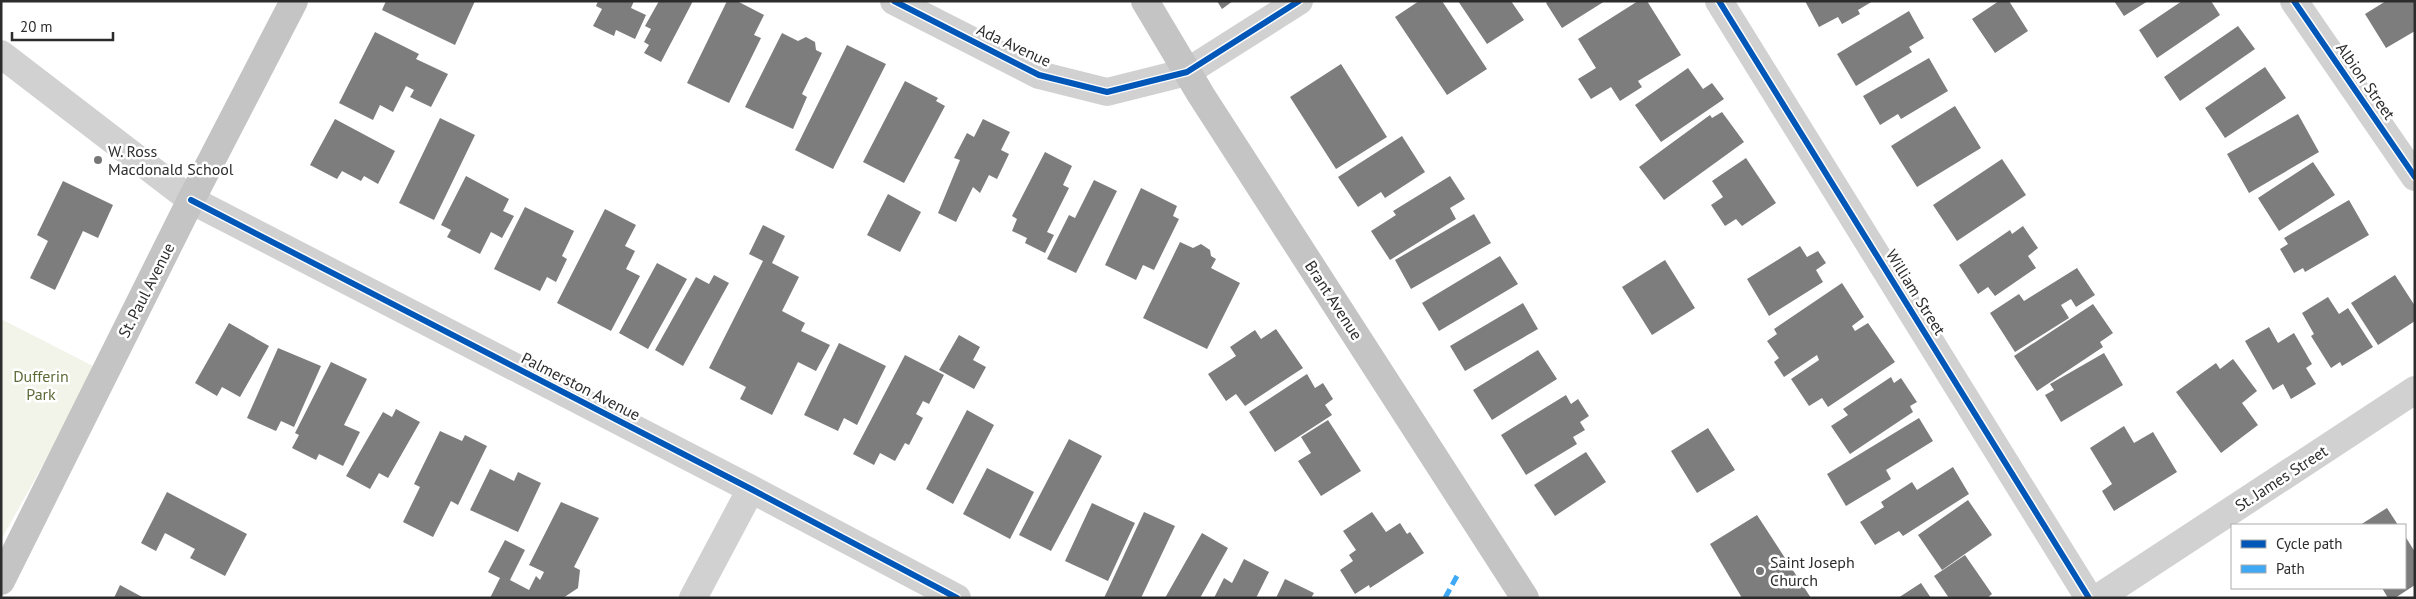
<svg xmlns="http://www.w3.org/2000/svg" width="2416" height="599" font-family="'PT Sans',sans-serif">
  <rect width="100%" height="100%" fill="#fff"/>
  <path fill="#f2f4ea" d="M1,319l96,49 -96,172z"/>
  <path fill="#7d7d7d" d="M386,1h89l-20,44 -73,-35z
    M598,1h36l-3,7 15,7 -11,24 -19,-9 -2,6 -21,-10 9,-17 -6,-3z
    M659,1h34l-32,61 -17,-9 5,-8 -5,-3 7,-13 -6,-3z
    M727,1h10l27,14 -10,20 7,3 -32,65 -42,-20z
    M1217,1h16l-11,8z
    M1419,1h23l45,68 -40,26 -52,-78z
    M1458,1h53l13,19 -37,24z
    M1549,1h56l-43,27 -16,-25z
    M1638,1h9l34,54 -43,26 4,6 -22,14 -9,-14 -20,12 -13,-20 18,-11 -18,-29z
    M1805,1h68l-15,9 2,4 -18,10 -4,-7 -19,10z
    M1999,1h10l19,30 -33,22 -23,-34z
    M2114,1h34l-24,15z
    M2182,1h29l9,14 -63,43 -18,-28z
    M2386,1h29v30l-29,17 -21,-34z
    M1909,11l15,27 -15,9 3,5 -56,34 -19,-32z
    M2238,26l17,23 -75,52 -16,-24z
    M375,32l44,22 -3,5 32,15 -17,33 -21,-10 4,-7 -8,-4 -13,26 -13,-7 -7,15 -34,-17z
    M782,33l16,8 8,-4 9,5 1,8 6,3 -20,41 5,3 -14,32 -48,-22z
    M847,45l39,19 -53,105 -38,-19z
    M1929,58l19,33 -47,28 -3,-5 -18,11 -17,-29z
    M1341,64l46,73 -51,32 -46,-72z
    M2265,67l21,31 -61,40 -20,-30z
    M1688,68l15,21 9,-6 12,16 -63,43 -26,-37z
    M905,81l33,17 -2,3 9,5 -41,77 -41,-21z
    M1955,106l26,42 -64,39 -26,-41z
    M1722,112l22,30 -80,58 -25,-33 71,-52 2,3z
    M2298,114l21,38 -70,41 -22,-39z
    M440,118l35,17 -41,85 -35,-17z
    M335,119l60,32 -17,33 -14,-8 -3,5 -19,-10 -5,8 -27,-14z
    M983,119l27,13 -9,18 8,4 -12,25 -8,-4 -9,18 -7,-6 -17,35 -18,-9 22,-53 -6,-2 13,-25 7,4z
    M1402,136l23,36 -40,26 -4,-6 -23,15 -20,-30z
    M1045,152l27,14 -9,19 6,3 -22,44 7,3 -9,18 -20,-10 2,-5 -15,-7 5,-12 -5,-3z
    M1746,158l30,45 -34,23 -6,-7 -11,7 -14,-21 12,-8 -11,-16z
    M2002,159l24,36 -69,46 -24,-36z
    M2313,162l22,33 -56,36 -21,-33z
    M466,176l43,23 -6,12 11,5 -12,22 -11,-6 -11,22 -33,-17 4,-7 -10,-5z
    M1450,176l15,23 -15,9 6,11 -66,41 -19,-29 25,-16 -3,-4z
    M1094,180l23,11 -41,82 -29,-14 22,-44 6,3z
    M63,181l50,24 -15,33 -15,-7 -28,59 -25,-12 18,-37 -11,-6z
    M1141,188l36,18 -4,10 6,3 -25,51 -11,-5 -7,15 -31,-15z
    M888,194l33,18 -21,40 -33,-17z
    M2349,200l20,35 -64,37 -2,-4 -9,5 -14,-24 8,-5 -4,-6z
    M525,207l49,24 -12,25 5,3 -11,23 -9,-5 -7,14 -46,-22z
    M605,209l31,16 -11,21 10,5 -9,18 14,7 -29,55 -54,-28z
    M1474,214l17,29 -80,46 -16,-29z
    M763,225l22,11 -13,27 27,14 -17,34 23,12 -4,8 29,14 -14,26 -18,-9 -26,53 -32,-16 6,-12 -37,-19 54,-107 -14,-7z
    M2023,226l15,22 -10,8 8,12 -41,28 -7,-9 -10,7 -19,-29 51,-35 2,4z
    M1180,242l13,6 8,-4 9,6 1,6 5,3 -5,9 29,15 -33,66 -64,-31z
    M1800,246l7,11 11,-6 8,12 -10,7 7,12 -54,34 -22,-37z
    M1500,256l18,28 -79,47 -17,-28z
    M1665,260l30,48 -43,27 -30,-48z
    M657,263l30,16 -39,70 -29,-16z
    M2077,268l18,27 -19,12 -5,-8 -10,6 8,13 -54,34 -25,-39 29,-19 5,7z
    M714,275l15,8 -46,83 -28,-16 41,-73 13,7z
    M2395,275l20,31v15l-37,24 -27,-42z
    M1842,283l22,34 -12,9 3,5 13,-8 27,39 -67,45 -6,-9 -13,8 -18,-27 28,-19 -2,-5 -33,22 -10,-15 5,-4 -12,-17 10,-7 -3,-5z
    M2328,297l11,17 9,-6 25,39 -31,19 -2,-4 -9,6 -20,-32 3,-2 -12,-21z
    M1523,303l15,26 -73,42 -15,-25z
    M2093,304l20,29 -13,9 3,5 -66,44 -23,-35z
    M229,323l40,23 -29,51 -18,-10 -5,9 -22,-13z
    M2269,327l9,16 16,-10 18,31 -6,4 10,16 -25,15 -8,-15 -10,6 -28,-49z
    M1276,329l27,39 -58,38 -9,-12 -10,7 -18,-27 28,-18 -6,-9 25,-17 6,9z
    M959,335l21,12 -7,13 13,7 -12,22 -35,-19z
    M839,343l47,23 -29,59 -13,-7 -6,13 -34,-16z
    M278,348l43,18 -27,61 -13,-6 -5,10 -29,-13z
    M1538,350l19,29 -65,41 -19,-30z
    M2104,353l19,32 -62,37 -16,-27 9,-5 -4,-6z
    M905,355l39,20 -15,29 -6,-3 -7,13 7,4 -14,27 -4,-2 -10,18 -15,-8 -6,12 -21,-11z
    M2233,359l24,32 -15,12 16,22 -37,28 -45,-61 40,-29 4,6z
    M331,362l36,17 -23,46 16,7 -17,34 -24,-12 -3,6 -24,-12 7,-13 -4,-2z
    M1307,374l8,14 8,-5 10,16 -8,6 7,10 -57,37 -26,-40z
    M1891,377l3,6 7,-5 16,24 -7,4 3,6 -63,42 -19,-28 17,-11 -5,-6z
    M1566,395l5,9 7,-5 11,17 -9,6 5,8 -12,7 4,7 -51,31 -25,-40z
    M396,409l24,13 -32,56 -9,-5 -9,16 -24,-13 37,-64 9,5z
    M967,410l27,15 -41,79 -27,-15z
    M1919,418l14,23 -47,29 5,9 -45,27 -19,-32z
    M1328,420l33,51 -40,25 -23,-35 13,-8 -10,-16z
    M2124,426l10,17 19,-11 24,40 -63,39 -12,-20 10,-7 -22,-36z
    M1708,428l27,42 -38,23 -26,-42z
    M440,431l22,10 3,-6 22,11 -29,59 -7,-4 -18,36 -30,-15 17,-35 -6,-3z
    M1069,439l33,17 -51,95 -32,-16z
    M1586,452l20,30 -51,34 -21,-31z
    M1953,467l16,27 -66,42 -4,-5 -24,14 -15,-23 24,-15 -3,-5 31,-20 5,8z
    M987,468l47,24 -24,47 -47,-25z
    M490,469l24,12 4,-9 23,11 -23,49 -48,-22z
    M167,492l80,42 -22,42 -35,-18 5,-9 -30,-16 -9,18 -15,-8z
    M1968,500l24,35 -50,35 -24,-35z
    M561,502l38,16 -25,49 6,3 -2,18 -15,10h-73l10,-20 -12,-6 17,-32 20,10 -15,30 19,10 7,-14 4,4 4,-8 -15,-7z
    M1092,503l43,20 -27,58 -43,-20z
    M2387,508l11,17h-38z
    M1144,512l31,14 -34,72h-37z
    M1372,512l14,20 14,-9 7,11 3,-2 14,21 -54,35 -1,-3 -14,9 -15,-24 13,-9 -4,-6 7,-5 -13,-19z
    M1757,515l54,83h-69l-32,-54z
    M1202,533l26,15 -28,50h-35z
    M2405,536l10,16v33l-20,13h-7l-6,-10h23z
    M1965,555l27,39 -5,4h-38l-15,-22z
    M1244,559l25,13 -13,26h-42l10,-20 8,5z
    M1285,579l29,14 -3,5h-35z
    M1921,583l10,15h-33z
    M120,585l24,13h-30z"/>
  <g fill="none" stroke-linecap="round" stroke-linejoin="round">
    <path stroke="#d1d1d1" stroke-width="28" d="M894,1l145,74 68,17 80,-20 112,-71
      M1719,1l370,597
      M2294,1l121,176
      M1,54l190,146 560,289 206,109
      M693,598l58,-109
      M2098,598l317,-208"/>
    <path stroke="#c4c4c4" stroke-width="28" d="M1145,1l56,94 324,503
      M1,581l190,-381 103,-199"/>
    <path stroke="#3fa9f5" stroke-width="5" stroke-dasharray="10 5" stroke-linecap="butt" d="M1445,598l12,-22"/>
    <defs>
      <path id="cycleway" d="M894,1l145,74 68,17 80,-20 112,-71
        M1719,1l370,597
        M2294,1l121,176
        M191,200l560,289 206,109"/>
    </defs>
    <use href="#cycleway" stroke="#fff" stroke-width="9"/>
    <use href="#cycleway" stroke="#0057b8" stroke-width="6"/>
  </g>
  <g fill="#767676" stroke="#fff" stroke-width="2">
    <circle cx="98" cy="160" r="5"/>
    <circle cx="1760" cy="571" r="5"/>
  </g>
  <g text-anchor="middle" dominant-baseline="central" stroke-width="5" stroke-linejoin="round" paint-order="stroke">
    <g font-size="16" fill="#2c2c2c" stroke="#fff">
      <text transform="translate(1014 45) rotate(25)">Ada Avenue</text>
      <text transform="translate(2366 81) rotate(55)">Albion Street</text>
      <text transform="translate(146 290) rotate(-63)">St. Paul Avenue</text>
      <text transform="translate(1916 292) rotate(58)">William Street</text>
      <text transform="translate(1334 300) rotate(57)">Brant Avenue</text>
      <text transform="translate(581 386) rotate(27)">Palmerston Avenue</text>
      <text transform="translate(2281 478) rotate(-33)">St. James Street</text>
    </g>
    <g font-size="16" fill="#2c2c2c" stroke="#fff" text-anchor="start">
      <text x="108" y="151">W. Ross<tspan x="108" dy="18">Macdonald School</tspan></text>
      <text x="1770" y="562">Saint Joseph<tspan x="1770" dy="18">Church</tspan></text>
    </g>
    <g font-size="16" fill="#5b6a37" stroke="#fff">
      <text x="41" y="376">Dufferin<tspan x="41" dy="18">Park</tspan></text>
    </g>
  </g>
  <rect width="2416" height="599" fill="none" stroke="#2c2c2c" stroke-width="5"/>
  <rect x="2231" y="524" width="175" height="65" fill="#ffffff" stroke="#ababab"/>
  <rect x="2241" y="540" width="25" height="8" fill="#0057b8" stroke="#ababab"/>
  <text x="2276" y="549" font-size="15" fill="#2c2c2c">Cycle path</text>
  <rect x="2241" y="565" width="25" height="8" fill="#3fa9f5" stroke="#ababab"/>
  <text x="2276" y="574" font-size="15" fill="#2c2c2c">Path</text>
  <path d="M12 32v8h101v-8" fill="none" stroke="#2c2c2c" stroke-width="2.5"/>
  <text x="20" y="32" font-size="15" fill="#2c2c2c" stroke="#ffffff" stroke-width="4" paint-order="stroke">20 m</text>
</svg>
